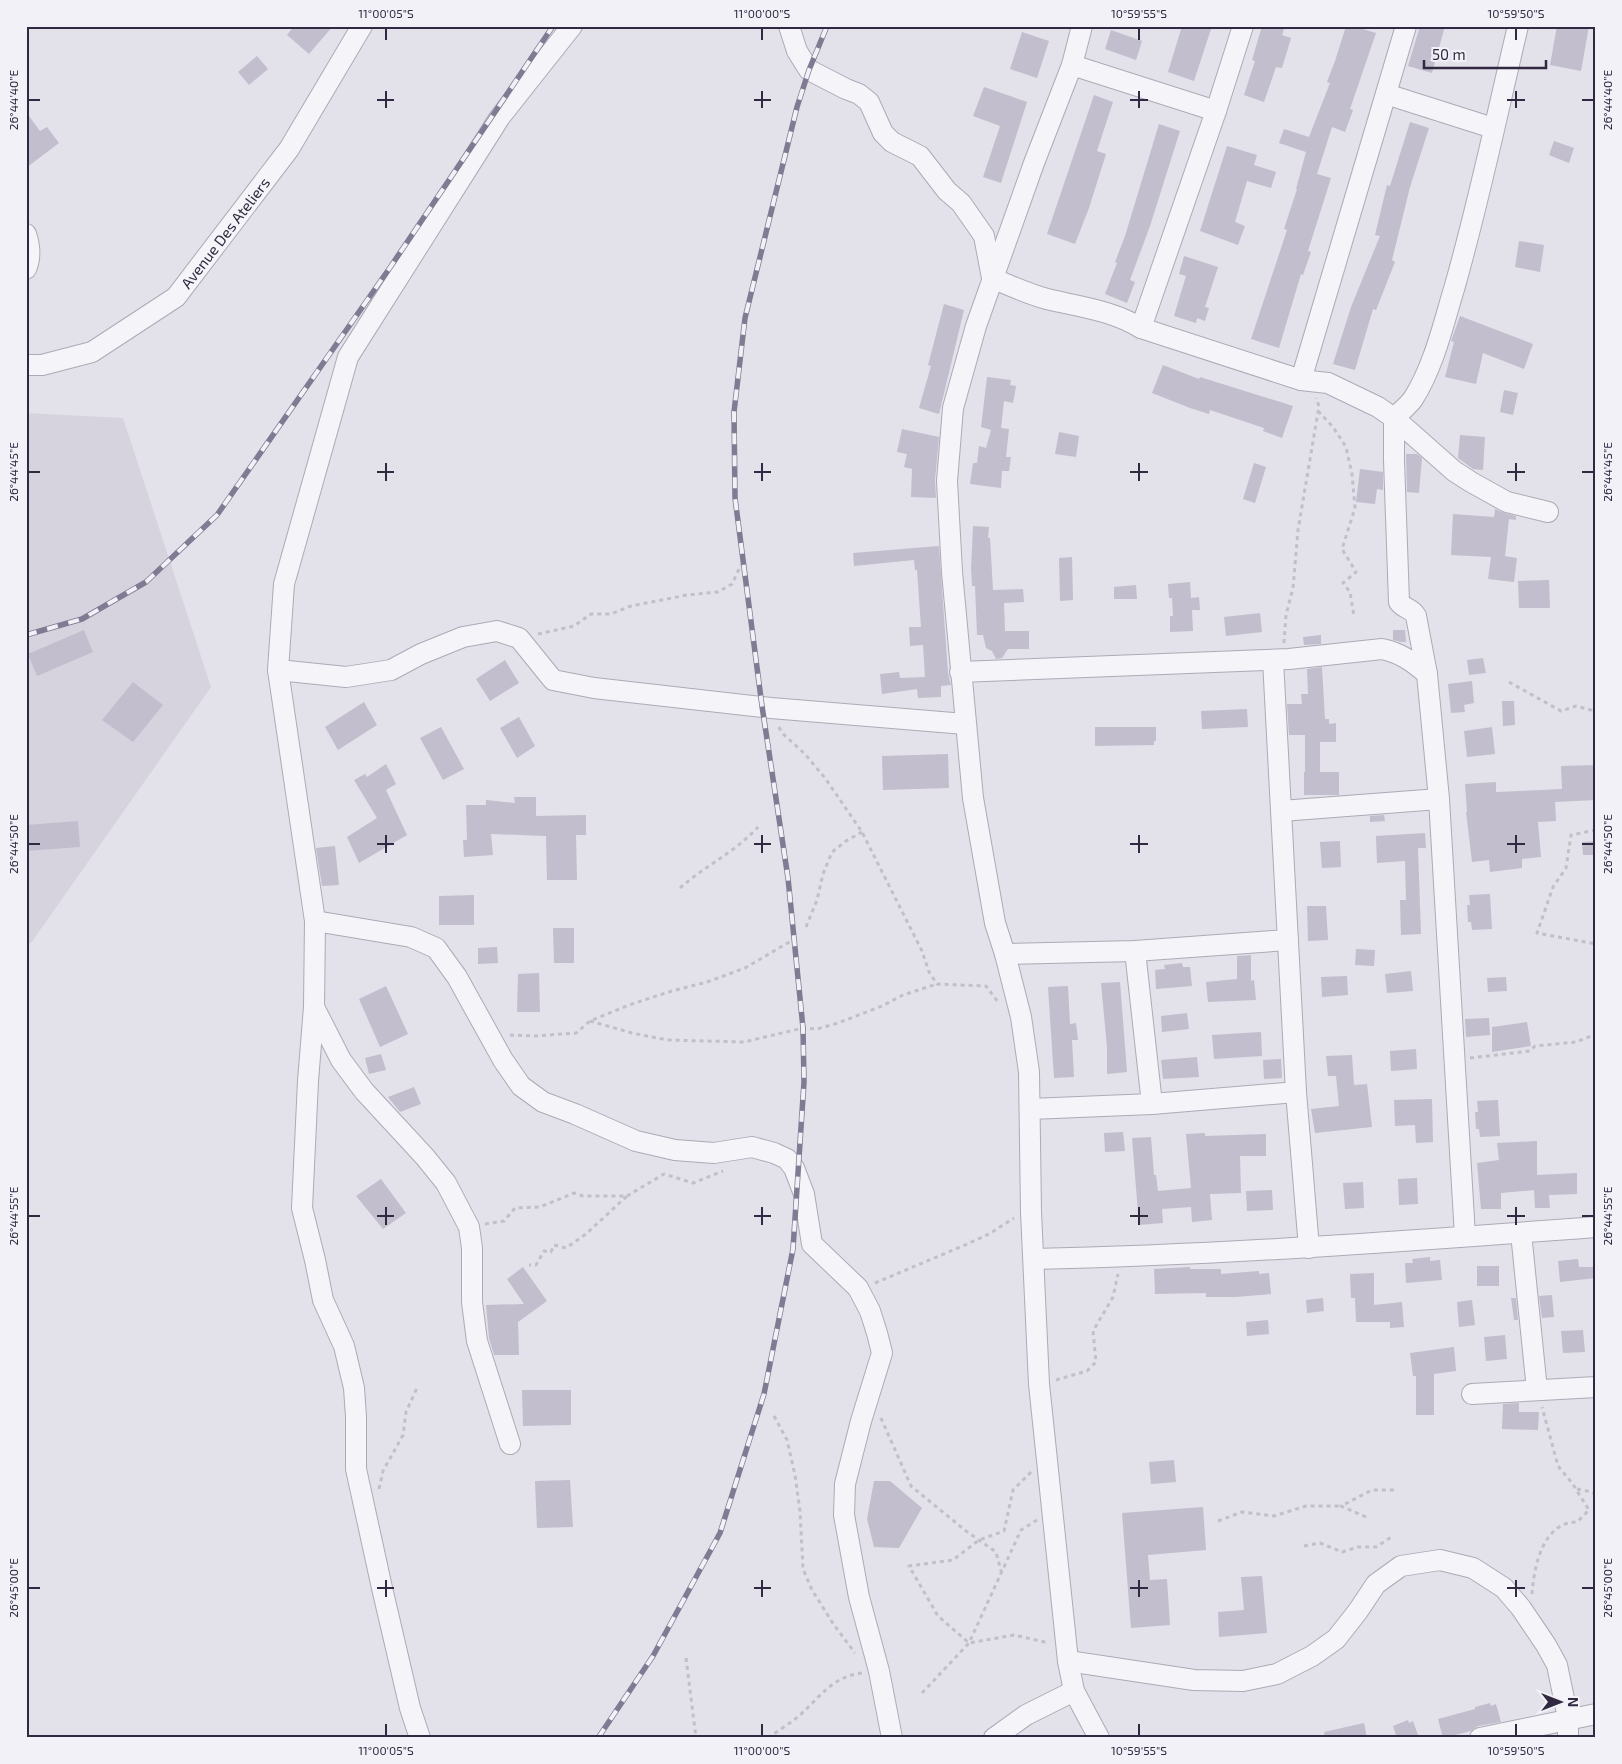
<svg xmlns="http://www.w3.org/2000/svg" width="1622" height="1764" font-family="'Exo 2',sans-serif">
  <rect width="100%" height="100%" fill="#e3e1ea"/>
  <path fill="#d6d3df" d="M26,413l97,5 88,269 -180,256 -5,1z"/>
  <path fill="#c2becd" d="M294,26h39l-24,28 -22,-19z
    M1182,26h30l-18,55 -26,-9z
    M1262,26h23l-3,9 9,3 -9,30 -6,-1 -12,35 -20,-7 11,-34 -3,-1z
    M1346,26h7l23,7 -26,76 3,1 -8,22 -13,-5 -15,47 14,4 -23,73 3,1 -8,23 -2,-1 -22,74 -28,-9 36,-109 -3,-1 13,-40h-1l10,-37 -27,-9 5,-14 25,8 21,-54 -3,-1 8,-21z
    M1420,26h25l-13,47 -24,-7z
    M1557,26h32l-8,45 -31,-6z
    M1111,30l31,11 -6,19 -31,-11z
    M1022,32l27,9 -12,37 -27,-9z
    M257,56l11,13 -19,16 -11,-13z
    M984,87l43,15 -26,81 -18,-6 17,-51 -27,-10z
    M1094,95l19,7 -16,49 9,3 -17,54 -14,36 -28,-10z
    M26,112l14,19 7,-4 12,16 -33,25z
    M1410,122l19,6 -19,59 -18,73 3,2 -19,48 -3,-1 -18,61 -22,-6 18,-57 29,-71 -5,-1 12,-50 3,1z
    M1159,124l21,7 -30,95 -20,54 5,2 -8,21 -22,-9 12,-31 -2,-1 10,-26z
    M1554,141l20,7 -5,15 -20,-8z
    M1227,146l30,9 -3,10 22,7 -5,16 -24,-7 -12,41 10,4 -7,19 -38,-14z
    M1519,241l25,4 -4,27 -25,-5z
    M1184,256l34,11 -13,40 4,1 -4,13 -8,-3 -1,5 -22,-7 12,-40 -7,-2z
    M944,304l20,6 -25,104 -20,-6 12,-42 -3,-1z
    M1460,316l73,28 -9,25 -41,-16 -7,31 -31,-7 9,-35 -3,-1z
    M1163,365l36,14 1,-2 93,29 -11,32 -19,-7 1,-3 -54,-18 -1,4 -19,-6 -38,-15z
    M987,377l24,3 -1,5 6,1 -3,17 -9,-2 -3,27 8,1 -3,28h5l-2,14h-7l-1,17 -31,-4 3,-21h4l2,-17 7,2 5,-18 -10,-3z
    M1504,390l14,3 -5,22 -13,-3z
    M902,429l37,8 -4,43 1,18 -25,-1 1,-28 -8,-2 3,-13 -10,-2z
    M1059,432l20,4 -3,21 -21,-3z
    M1460,435l25,2 -2,33 -10,-1 -15,-11z
    M1406,454h11l5,4 -3,35 -12,-1z
    M1254,463l12,4 -11,36 -12,-4z
    M1360,469l23,3v18l-6,-1 -2,15 -19,-2z
    M1495,509l9,4 12,3v4l-7,-1 -4,37 12,2 -3,24 -26,-3 3,-22 -40,-2 2,-41 41,3z
    M973,526l16,1 -1,11h2l3,52 30,-1 1,13 -20,1 1,28h24v18h-21l-6,9 -6,1 -4,-8 -6,-3 -3,-13h-6l-2,-49h-3l-1,-18z
    M939,546l9,127 3,12 -10,1v11l-23,1 -1,-9 -35,5 -2,-20 19,-2 1,6 25,-1 -2,-32 -13,1 -1,-19h12l-4,-57h-2l-1,-10 -60,6 -1,-13z
    M1072,557l1,43 -13,1 -1,-43z
    M1549,580l1,28h-31l-1,-27z
    M1190,582l1,16 8,-1 1,13h-8l1,21 -23,1v-16h3l-1,-18h-3l-1,-14z
    M1136,585l1,14h-23v-12z
    M1260,613l2,19 -36,4 -2,-19z
    M84,630l9,22 -56,24 -9,-22z
    M1393,630h12l1,12h-5l-8,-2z
    M1321,635v9l-17,1 -1,-8z
    M1483,658l3,15 -17,2 -2,-15z
    M505,660l14,23 -29,18 -14,-22z
    M1322,667l3,52h4v5l7,-1v19h-16v30h19v23h-35v-23h1v-37h-16l-2,-31h15l-1,-10h7l-1,-25z
    M1472,681l2,22 -10,2 1,7 -14,1 -3,-29z
    M133,682l30,23 -30,37 -31,-22z
    M1502,701h12l1,24 -12,1z
    M364,702l13,23 -39,25 -13,-23z
    M1247,709l1,18 -46,2 -1,-18z
    M519,717l16,29 -18,12 -17,-30z
    M441,727l23,42 -21,11 -23,-42z
    M1095,727h61v14h-2v4l-59,1z
    M1492,727l3,27 -28,3 -3,-26z
    M948,754l1,34 -66,2 -1,-34z
    M386,764l10,20 -10,6 21,45 -48,28 -12,-26 30,-19 -23,-38 11,-6 2,3z
    M1596,765v35l-41,2 1,19 -18,1 3,35 -19,2v9l-32,4 -1,-12 -17,2 -6,-50h1l-2,-28 31,-2v10l66,-3 -1,-23z
    M514,797h22v19l50,-1v20h-10l1,45h-30l-1,-44 -55,-2 2,21 -29,2 -1,-17h4l-1,-35h20v-5l29,3z
    M1384,815l1,6 -15,1v-6z
    M78,821l2,26 -54,4v-26z
    M1425,833l1,15h-8l3,86 -20,1 -1,-35h6l-1,-39 -28,2 -1,-27z
    M1340,841l1,26 -19,1 -2,-26z
    M1596,841v14h-13l-1,-13z
    M335,846l4,39 -17,1 -6,-38z
    M1490,894l2,35 -20,1 -1,-8h-3l-1,-17h3l-1,-10z
    M474,895v30h-35v-29z
    M1307,906h19l2,34 -20,1z
    M553,928h21v35h-20z
    M497,947l1,16 -20,1v-16z
    M1356,949l19,1 -1,16 -19,-1z
    M1251,955v26l3,-1 2,20 -48,2 -2,-20 31,-3v-23z
    M1182,963l1,4h7l2,19 -36,3 -1,-19 10,-1 -1,-4z
    M1411,971l2,20 -26,2 -2,-19z
    M539,973l1,39h-23l1,-38z
    M1347,976l1,19 -26,2 -1,-20z
    M1506,977l1,14 -19,1 -1,-14z
    M1120,982l7,90 -20,2v-27l-6,-64z
    M386,986l22,48 -28,13 -21,-48z
    M1068,986l2,38 6,-1 2,17h-6l2,37 -20,1 -6,-91z
    M1187,1013l2,16 -27,3 -1,-16z
    M1489,1018l1,17 -24,2 -1,-18z
    M1527,1022l4,24 -39,6v-25z
    M1261,1032l1,24 -48,3 -2,-24z
    M1416,1049l1,20 -26,2 -1,-20z
    M381,1054l5,16 -17,4 -4,-16z
    M1352,1055l2,30 13,-1 5,43 -57,6 -4,-24 28,-3 -3,-30h-8l-2,-20z
    M1197,1057l2,20 -36,2 -2,-19z
    M1281,1059l1,19 -18,1 -1,-19z
    M414,1087l7,17 -21,8 -12,-15z
    M1432,1099l1,43 -17,1 -1,-18 -20,1 -1,-26z
    M1498,1100l2,36 -20,1 -1,-8h-3l-1,-17h3l-1,-11z
    M1123,1132l2,19 -20,1 -1,-19z
    M1205,1133v3l61,-2v22h-26l1,37 -31,1 2,26 -20,2 -1,-15 -29,2 1,14 -24,2 -7,-87 19,-1 3,38h2l2,16 33,-3 -5,-54z
    M1537,1141v34l40,-2v21l-28,1 1,13h-15l-1,-18 -33,3v16h-20l-4,-46 22,-3 -2,-17z
    M1417,1178l1,26 -19,1 -1,-26z
    M381,1179l25,34 -23,16 -27,-33z
    M1363,1182l1,26 -19,1 -2,-26z
    M1272,1190l1,20 -26,1 -1,-20z
    M1430,1257v4l10,-1 2,20 -36,3 -1,-20h8l-1,-4z
    M1578,1259l1,8h17v11l-36,4 -2,-21z
    M1477,1266h22v20h-22z
    M523,1267l24,34 -29,21 1,33h-25l-5,-17 -3,-33 38,-1 -17,-25z
    M1190,1267v2h31v5l38,-3v3l10,-1 2,21 -35,3h-30v-4l-51,1 -1,-25z
    M1374,1273v32l28,-3 2,25 -14,1v-6h-34l-1,-24h-4l-1,-24z
    M1552,1295l2,22 -12,1 -3,-22z
    M1323,1298l1,13 -17,2 -1,-13z
    M1511,1298h5l2,22h-4z
    M1472,1300l3,25 -16,2 -2,-25z
    M1268,1320l1,14 -22,2 -1,-14z
    M1583,1330l2,22 -22,1 -2,-22z
    M1505,1335l2,24 -21,2 -2,-24z
    M1454,1347l2,24 -22,3v41h-18v-39h-3l-3,-23z
    M522,1390h49v35l-48,1z
    M1519,1403v9h20l-1,18 -36,-1 1,-25z
    M1174,1460l2,22 -25,2 -2,-22z
    M570,1480l3,47 -36,1 -2,-47z
    M874,1481h16l32,27 -23,40 -25,-1 -7,-28z
    M1203,1507l3,43 -58,5 2,25 17,-1 3,46 -39,3 -9,-115z
    M1262,1576l5,57 -48,4 -1,-25 26,-2 -3,-33z
    M1490,1703l1,3 5,-2 5,18 -23,4 -7,5 -28,7 -5,-19 37,-10v-2z
    M1408,1720l1,3 4,-2 6,17h-22l-4,-12z
    M1364,1723l3,15h-42l-1,-6z"/>
  <g fill="none" stroke-linecap="round" stroke-linejoin="round">
    <defs>
      <g id="minor">
        <path d="M789,26l8,25 12,19 37,19 13,5 10,8 14,31 9,9 28,14 27,35 14,12 23,33 8,42c19,8 36,16 55,21 33,8 64,11 94,29l160,52 27,3 50,24 16,11 60,53 17,11 36,20 41,10"/>
        <path d="M1082,26l-10,39 -38,98 -58,163 -23,82 -6,73 5,91 21,226 22,125 10,31 16,63 8,55 2,140 8,172 29,277 6,30 25,47"/>
        <path d="M1072,65l144,46"/>
        <path d="M1386,94l107,34"/>
        <path d="M26,234c4,12 5,24 0,35"/>
        <path d="M1141,328l75,-217 27,-85"/>
        <path id="s1" d="M26,365h16l50,-13 84,-55 113,-148 73,-123"/>
        <path d="M1301,380l105,-354"/>
        <path d="M1273,660l23,432 13,156"/>
        <path d="M278,670l68,7 45,-7 30,-16 42,-17 34,-6 22,7 34,42 41,8 177,20 194,16"/>
        <path d="M960,672l329,-13 93,-10c19,4 31,13 45,25"/>
        <path d="M1281,811l158,-12"/>
        <path d="M315,921l96,16 25,11 21,29 46,83 18,26 22,16 32,12 61,27 39,9 39,3 38,-6 22,6 13,6 7,9 10,26 8,50 46,44 12,23 7,22 5,20 -21,68 -16,63 -1,31 15,82 20,74 13,67"/>
        <path d="M1135,951l17,153"/>
        <path d="M1005,954l130,-3 153,-11"/>
        <path d="M314,1007l27,53 23,31 61,66 21,26 23,44 3,21v54l5,39 33,103"/>
        <path d="M1030,1109l122,-5 144,-12"/>
        <path d="M1521,1233l16,157"/>
        <path d="M1465,1236l-26,-437 -12,-125 -11,-58c-4,-8 -12,-7 -17,-14l-5,-142v-42c6,-6 14,-12 19,-19 21,-33 30,-74 41,-110 25,-87 43,-175 64,-263"/>
        <path d="M1034,1259c187,-4 375,-18 562,-32"/>
        <path d="M1472,1394l124,-7"/>
        <path d="M1068,1661l126,19 49,1 34,-7 35,-18 24,-17 22,-28 18,-27 25,-18 39,-6 33,8 31,20 17,20 25,37 11,20 11,53v20"/>
        <path d="M420,1738l-10,-30 -28,-120 -26,-119v-52l-2,-29 -10,-42 -21,-46 -8,-40 -13,-52 6,-127 6,-74 1,-86 -37,-251 6,-86 64,-227 152,-240 72,-91"/>
        <path d="M994,1738l32,-23 48,-24"/>
        <path d="M1480,1738l116,-24"/>
      </g>
    </defs>
    <use href="#minor" stroke="#adaab7" stroke-width="22"/>
    <path stroke="#c2bfc8" stroke-width="3" stroke-dasharray="4 4" stroke-linecap="butt" d="M1318,411l15,16 13,20 6,27 3,34 -13,41 14,23 -13,11 7,9 4,24
      M538,634l36,-8 17,-12h20l20,-8 56,-11 31,-3 14,-8 9,-19
      M1284,643l2,-28 7,-27 5,-58 21,-124 -3,-8
      M1509,682l52,29 15,-5 15,4 5,8
      M779,727l3,6 23,21 20,24 37,54 60,119 7,21 8,12 49,2 12,16
      M1596,830l-25,5 -5,33 -13,19 -16,46 59,11
      M680,888c26,-23 54,-35 78,-61
      M806,927l11,-27 6,-26 9,-22 14,-11 16,-9
      M590,1021l42,12 35,7 77,2 59,-14 14,1 21,-6 44,-17 21,-11 34,-11
      M510,1035l25,1 41,-3 14,-12 39,-16 43,-14 35,-9 38,-14 46,-27
      M1470,1058l60,-7 5,-5 41,-4 20,-8
      M627,1196l37,-22 29,9 30,-12
      M485,1224l19,-3 11,-13 25,-1 34,-14 9,3h44l-41,38 -20,14 -12,-3 -3,7 -7,-1 -8,14h-7
      M875,1283l90,-38 24,-11 25,-16
      M1056,1380l31,-9 9,-9 -3,-31 20,-34 5,-23
      M774,1416l13,24 8,35 5,36 3,58 9,21 22,35 21,28
      M881,1418l30,68 55,45 30,21 5,19
      M1031,1472l-18,18 -9,41 -25,9 -26,20 -44,6 29,50 31,27 45,-8 35,8
      M379,1489l4,-18 20,-36 3,-23 11,-24
      M1577,1489l15,3 4,3
      M1366,1517l-25,-11 31,-16h24
      M1218,1521l24,-9 32,4 32,-10h35
      M1304,1546l16,-3 22,9 16,-5h18l17,-11
      M1532,1594c2,-28 11,-72 45,-72l12,-12 -17,-27 -14,-17 -16,-59
      M686,1658l10,80
      M922,1693l47,-50 52,-113 16,-10
      M768,1738c8,-6 18,-12 26,-18 24,-19 36,-44 69,-47"/>
    <use href="#minor" stroke="#f5f4f8" stroke-width="20"/>
    <defs>
      <path id="rail" d="M26,635l56,-16 64,-37 71,-67 172,-246 164,-243
        M598,1738l55,-82 67,-123 44,-139 29,-145 11,-167 -1,-54 -15,-150 -26,-172 -27,-208 -1,-86 11,-94 52,-211 12,-37 18,-44"/>
    </defs>
    <use href="#rail" stroke="#817a93" stroke-width="5.5"/>
    <use href="#rail" stroke="#f2f1f7" stroke-width="4" stroke-dasharray="11" stroke-linecap="butt"/>
  </g>
  <path fill="none" stroke="#302941" stroke-width="2" d="M386,28v12M762,28v12M1139,28v12M1516,28v12M386,91v17M762,91v17M1139,91v17M1516,91v17M28,100h12M377,100h17M754,100h17M1130,100h18M1507,100h18M1582,100h12M386,463v18M762,463v18M1139,463v18M1516,463v18M28,472h12M377,472h17M754,472h17M1130,472h18M1507,472h18M1582,472h12M386,835v18M762,835v18M1139,835v18M1516,835v18M28,844h12M377,844h17M754,844h17M1130,844h18M1507,844h18M1582,844h12M386,1207v18M762,1207v18M1139,1207v18M1516,1207v18M28,1216h12M377,1216h17M754,1216h17M1130,1216h18M1507,1216h18M1582,1216h12M386,1580v17M762,1580v17M1139,1580v17M1516,1580v17M28,1588h12M377,1588h17M754,1588h17M1130,1588h18M1507,1588h18M1582,1588h12M386,1724v12M762,1724v12M1139,1724v12M1516,1724v12"/>
  <g text-anchor="middle" dominant-baseline="central" stroke-width="4" stroke-linejoin="round" paint-order="stroke">
    <g font-size="15" fill="#302941" stroke="#f2f1f7">
      <text stroke="none"><textPath href="#s1" startOffset="249">Avenue Des Ateliers</textPath></text>
    </g>
  </g>
  <rect width="1622" height="1764" fill="none" stroke="#f2f1f7" stroke-width="55"/>
  <g transform="translate(1560 1702) rotate(90)" stroke="#f2f1f7" stroke-width="4" paint-order="stroke">
  <path d="M0-4L9 19L0 12L-9 19Z" fill="#302941"/>
  <text y="-8" font-size="14" font-weight="bold" text-anchor="middle" fill="#302941">N</text>
  </g>
  <path d="M1424 60v8h122v-8" fill="none" stroke="#302941" stroke-width="2.5"/>
  <text x="1432" y="60" font-size="15" fill="#302941" stroke="#f2f1f7" stroke-width="4" paint-order="stroke">50 m</text>
  <rect x="28" y="28" width="1566" height="1708" fill="none" stroke="#302941" stroke-width="2"/>
  <g font-size="12" text-anchor="middle" fill="#302941">
    <text x="386" y="18">11°00'05"S</text>
    <text x="762" y="18">11°00'00"S</text>
    <text x="1139" y="18">10°59'55"S</text>
    <text x="1516" y="18">10°59'50"S</text>
    <text transform="translate(1608 100) rotate(-90)" y="4">26°44'40"E</text>
    <text transform="translate(14 100) rotate(-90)" y="4">26°44'40"E</text>
    <text transform="translate(1608 472) rotate(-90)" y="4">26°44'45"E</text>
    <text transform="translate(14 472) rotate(-90)" y="4">26°44'45"E</text>
    <text transform="translate(1608 844) rotate(-90)" y="4">26°44'50"E</text>
    <text transform="translate(14 844) rotate(-90)" y="4">26°44'50"E</text>
    <text transform="translate(1608 1216) rotate(-90)" y="4">26°44'55"E</text>
    <text transform="translate(14 1216) rotate(-90)" y="4">26°44'55"E</text>
    <text transform="translate(1608 1588) rotate(-90)" y="4">26°45'00"E</text>
    <text transform="translate(14 1588) rotate(-90)" y="4">26°45'00"E</text>
    <text x="386" y="1755">11°00'05"S</text>
    <text x="762" y="1755">11°00'00"S</text>
    <text x="1139" y="1755">10°59'55"S</text>
    <text x="1516" y="1755">10°59'50"S</text>
  </g>
</svg>
